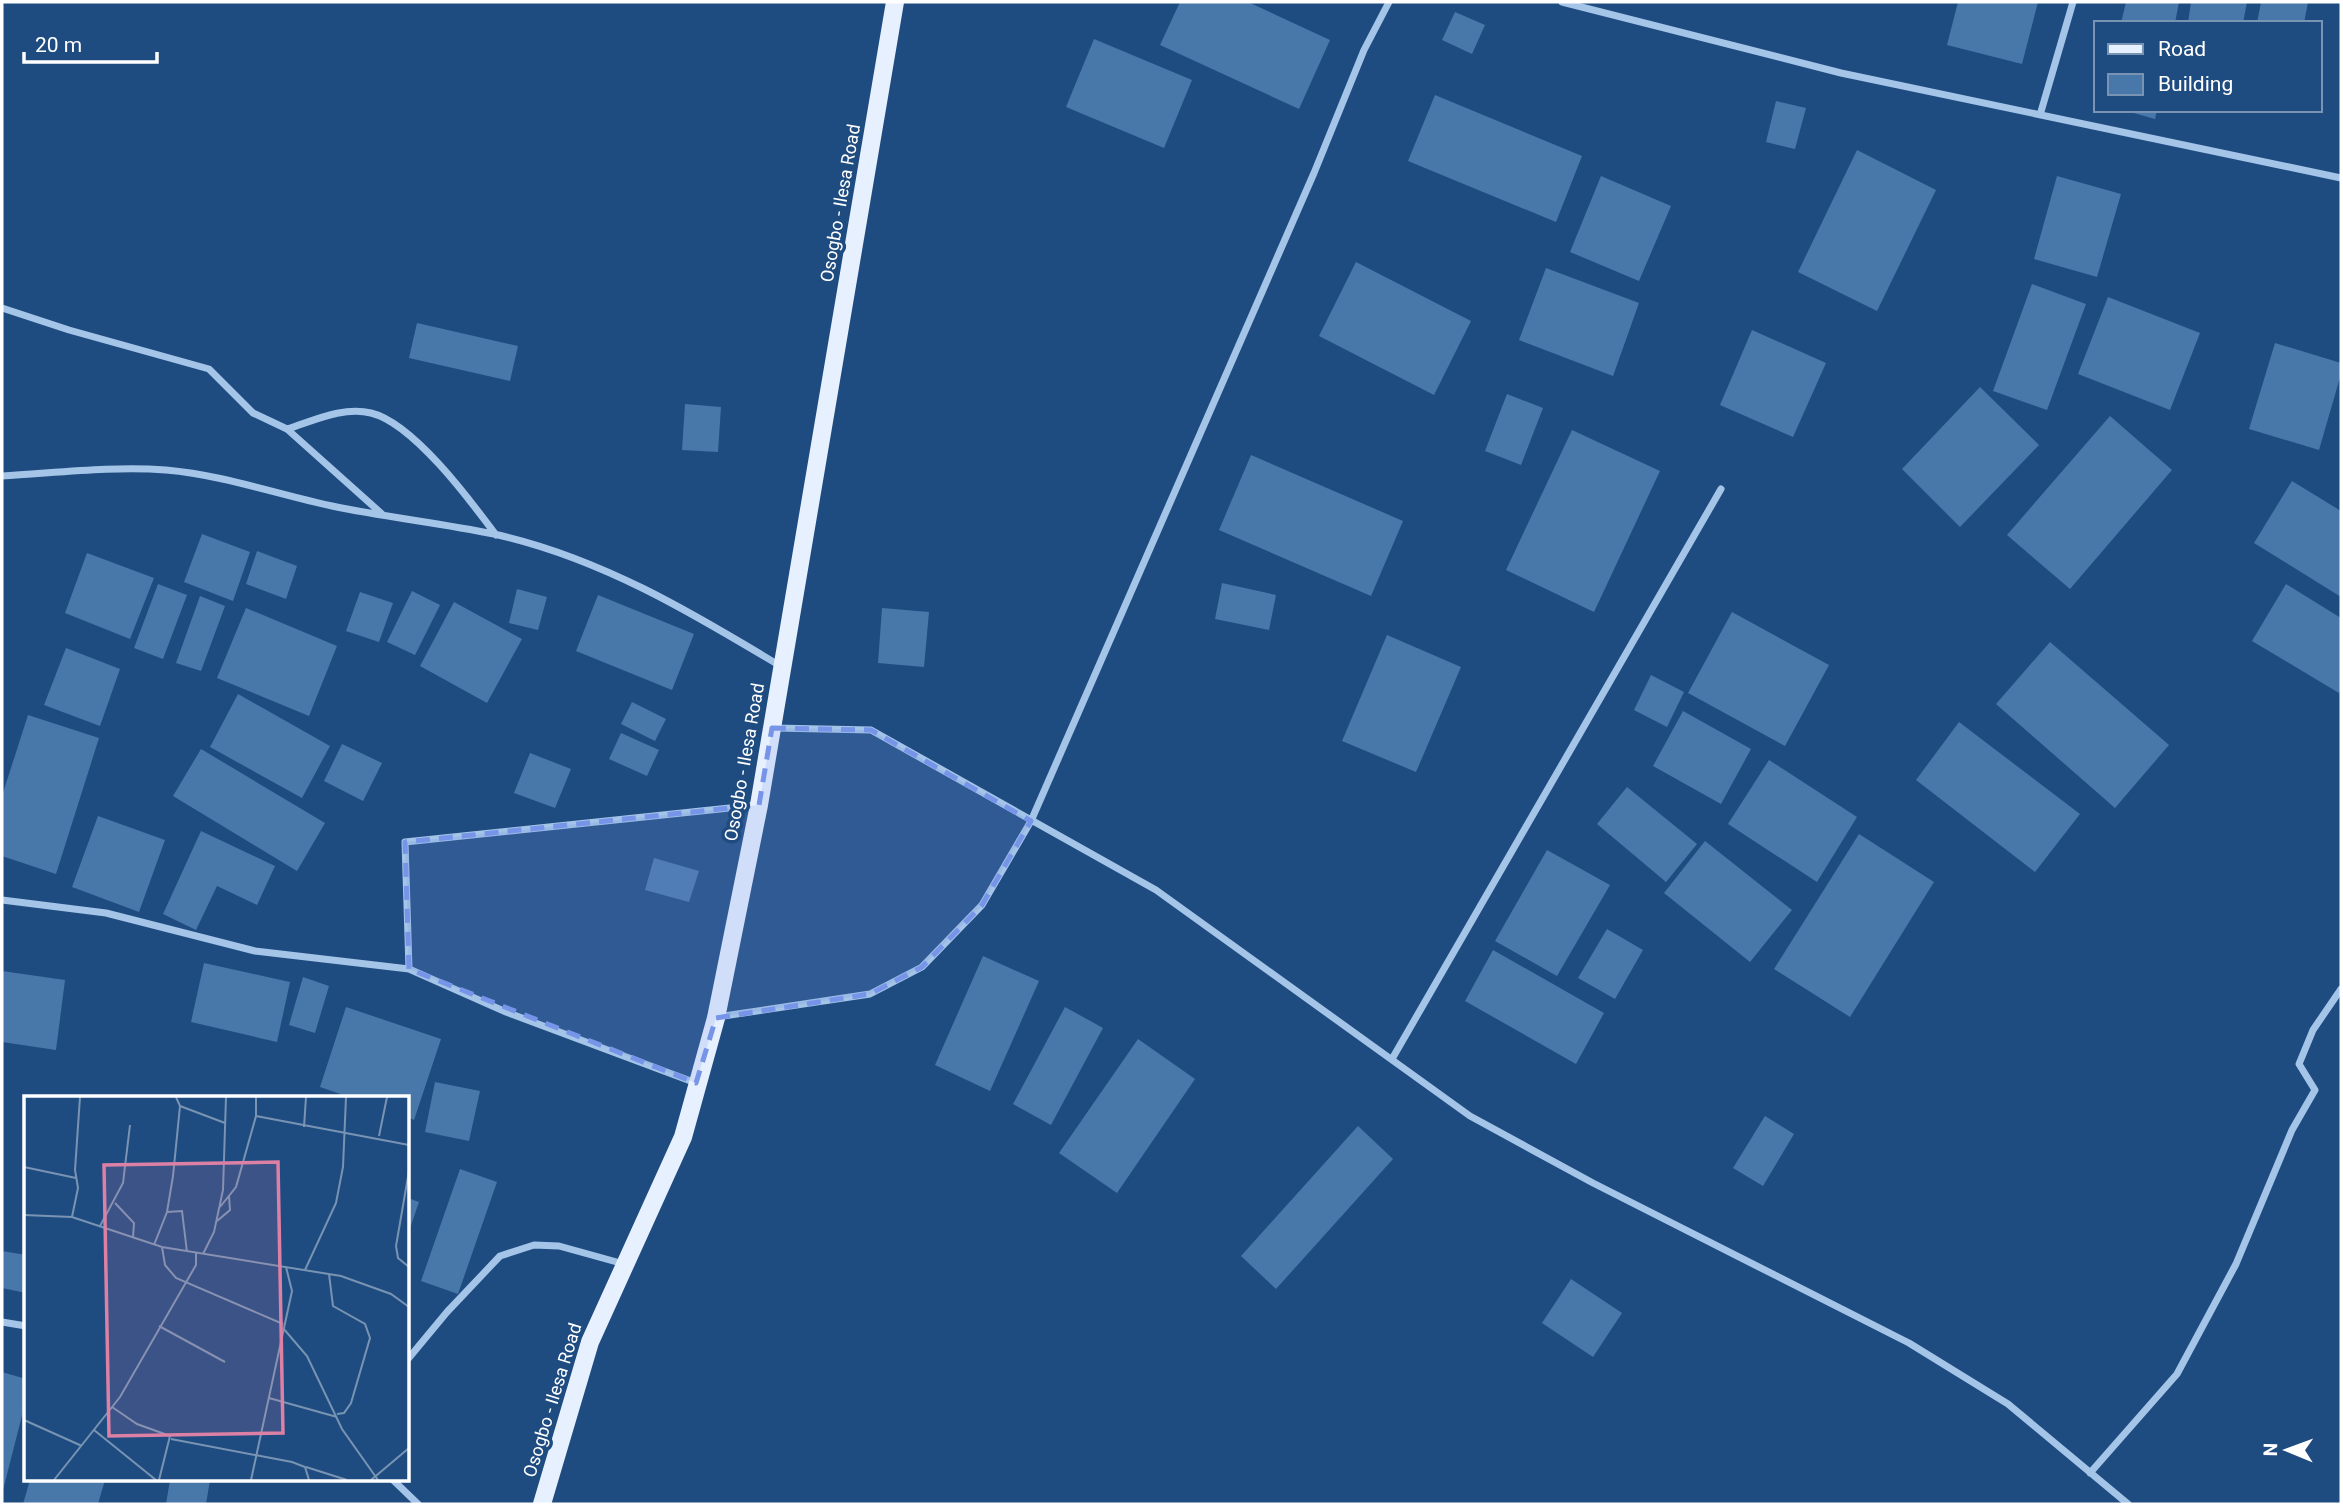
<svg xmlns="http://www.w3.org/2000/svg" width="2343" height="1506" font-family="Roboto,sans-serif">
  <rect width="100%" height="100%" fill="#1f4c80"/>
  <path fill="#4877aa" d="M1180,2h68l82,38 -31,69 -139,-64z
    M1958,2h80l-16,62 -75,-19z
    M2126,2h53l-4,21h-54z
    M2191,2h56l-4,21h-55z
    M2261,2h47l-4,21h-47z
    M1455,12l30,13 -13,29 -30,-14z
    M1094,39l98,41 -28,68 -98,-41z
    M1435,95l147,61 -26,66 -148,-61z
    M1776,101l30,7 -11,41 -29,-7z
    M2123,110h34l-2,9z
    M1857,150l79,40 -59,121 -79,-39z
    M1601,176l70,30 -32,75 -69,-29z
    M2057,176l64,18 -24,83 -63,-18z
    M1356,262l115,59 -37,74 -115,-59z
    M1546,268l93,35 -26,73 -94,-36z
    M2032,284l54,20 -39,106 -54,-19z
    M2108,297l92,36 -30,77 -92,-36z
    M417,323l101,23 -8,35 -101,-23z
    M1752,330l74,33 -33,74 -73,-32z
    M2275,343l66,20v11l-22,76 -70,-21z
    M1980,387l59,58 -79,82 -58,-58z
    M1507,394l36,14 -22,57 -36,-14z
    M685,404l36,3 -3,45 -36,-2z
    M2110,416l62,54 -102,119 -63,-54z
    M1572,430l88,41 -66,141 -88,-42z
    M1251,455l152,66 -32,75 -152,-66z
    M2292,481l49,30v86l-87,-54z
    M202,534l48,18 -17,49 -49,-19z
    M257,551l40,15 -11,33 -40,-15z
    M87,553l67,25 -24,61 -65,-26z
    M1222,583l54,12 -7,35 -54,-11z
    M158,584l29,11 -24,64 -29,-11z
    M2286,584l55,34v71l-2,4 -87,-52z
    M517,589l30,8 -9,33 -29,-7z
    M412,591l28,14 -25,50 -28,-13z
    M360,592l33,11 -14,39 -33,-11z
    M598,595l96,39 -22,56 -96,-39z
    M200,596l25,10 -24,65 -25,-8z
    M454,602l68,37 -35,64 -67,-37z
    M246,608l91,38 -28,70 -92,-38z
    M882,608l47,4 -5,55 -46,-4z
    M1732,612l97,53 -44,81 -97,-53z
    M1387,635l74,32 -45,105 -74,-31z
    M2050,642l119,103 -54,63 -119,-104z
    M66,648l54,21 -20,57 -56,-21z
    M1651,675l33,17 -17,35 -33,-17z
    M238,694l92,52 -28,52 -92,-51z
    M632,702l34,17 -11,22 -34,-17z
    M1683,711l68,38 -30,55 -68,-38z
    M28,715l71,23 -43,136 -54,-18v-60z
    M1959,722l121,92 -45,58 -119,-92z
    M621,733l38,17 -12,26 -38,-17z
    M342,744l40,19 -19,38 -39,-20z
    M201,749l124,74 -28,48 -124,-75z
    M530,753l41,16 -16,39 -41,-15z
    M1769,760l88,57 -40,65 -89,-58z
    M1627,787l70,57 -31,38 -69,-58z
    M98,816l67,24 -26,72 -67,-25z
    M201,831l74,35 -18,39 -40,-19 -21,44 -33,-16z
    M1859,834l75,48 -84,135 -76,-48z
    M1705,841l87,69 -42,52 -86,-69z
    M1547,850l63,35 -53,91 -62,-35z
    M654,858l45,13 -10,31 -44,-12z
    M1607,929l36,21 -28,49 -37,-21z
    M1493,950l111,63 -28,51 -111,-63z
    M983,956l56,25 -49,110 -55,-26z
    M204,963l86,19 -13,60 -86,-20z
    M2,971l63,9 -9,70 -54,-8z
    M303,977l26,9 -14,47 -26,-8z
    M346,1007l95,32 -27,81 -6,-3v-19h-56l-32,-11z
    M1065,1007l38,21 -52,97 -38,-21z
    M1138,1039l57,40 -78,114 -58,-40z
    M435,1082l45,9 -11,50 -44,-9z
    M1765,1116l29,18 -31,52 -30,-18z
    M1358,1126l35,33 -117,130 -35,-33z
    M460,1169l37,13 -39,112 -37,-13z
    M408,1198l11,4 -11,32z
    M2,1251l24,4v38l-24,-5z
    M1571,1279l51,34 -29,44 -51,-34z
    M2,1372l24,7v21l-23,90z
    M30,1480h75l-7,24h-75z
    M170,1480h40l-4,24h-40z"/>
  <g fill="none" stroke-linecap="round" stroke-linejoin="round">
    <path stroke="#a4c5e8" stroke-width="7" d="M1562,2l279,71 500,105
      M2040,115l33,-113
      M2,308l67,22 140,39 44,44 34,16 95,85
      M287,429c26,-8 56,-23 84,-16 42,10 99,87 125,122
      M2,476c54,-3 110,-10 164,-6 57,5 110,24 166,36 53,11 108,17 162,28 105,23 197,78 288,133
      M774,728l97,2 285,160 314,226 123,67 316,160 99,61 120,100
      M2,900l104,13 149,38 154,18 97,43 190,71
      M409,969l-4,-127 353,-37
      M717,1017l153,-23 52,-27 60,-62 49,-84 283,-648 50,-123 25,-48
      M1392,1059l329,-570
      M2,1322l24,4
      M408,1359l39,-47 53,-56 34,-11 25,1 65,18
      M2090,1473l87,-99 59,-110 56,-134 23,-40 -16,-26 14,-34 28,-41
      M393,1480l25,24"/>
    <path stroke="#e7f0fe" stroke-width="18" d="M542,1504l48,-162 93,-205 33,-119 43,-213 136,-803"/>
  </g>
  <path fill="#7795e8" fill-opacity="0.2" stroke="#7795e8" stroke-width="5" stroke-dasharray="14 9" stroke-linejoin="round" d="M772,728l99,2 160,91 -49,84 -60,62 -52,27 -154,24 -20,65 -287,-114 -4,-127 354,-37z"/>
  <g text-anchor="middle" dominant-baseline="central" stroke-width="7" stroke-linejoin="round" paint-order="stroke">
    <g font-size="18" fill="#fff" stroke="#1f4c80">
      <text transform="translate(840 203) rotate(-80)">Osogbo - Ilesa Road</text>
      <text transform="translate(744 762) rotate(-80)">Osogbo - Ilesa Road</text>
      <text transform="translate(552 1400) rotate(-73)">Osogbo - Ilesa Road</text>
    </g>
  </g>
  <g transform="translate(24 1096)">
    <rect width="385" height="385" fill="#1f4c80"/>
    <path fill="none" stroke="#7994b3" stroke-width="2" d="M156,10l45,17M232,20l153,29M280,31l2,-30M355,40l8,-39M0,71l52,11M385,75l-13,75 2,12 11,9M91,107l19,20 -1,14M196,111l16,-20 20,-71v-19M143,116l15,-1 5,41M0,119l48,2 90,30 179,29 50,18 18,13M48,121l6,-29 -3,-18 5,-73M193,125l13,-11 -1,-14M76,130l23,-43 7,-58M130,149l13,-33 6,-36 7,-70 -4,-9M138,151l3,18 11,13 107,46M179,158l11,-22 9,-42 3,-93M281,174l31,-67 7,-36 3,-70M305,178l4,32 32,18 5,14 -19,65 -7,10 -7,1M135,230l66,36M259,232l24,28 35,73 36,51M245,302l68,19M88,311l25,17 33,12 -11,44M0,324l58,26M70,334l62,50M147,343l121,23 13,5 4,13M282,371l41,13M30,384l66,-83 76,-132v-12M227,384l41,-189 -6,-24M347,384l38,-32"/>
    <path fill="#dd80a5" fill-opacity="0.15" stroke="#dd80a5" stroke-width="3.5" d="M254,66l5,271 -174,3 -5,-271z"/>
    <rect width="385" height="385" fill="none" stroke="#fff" stroke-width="3.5"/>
  </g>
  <rect width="2343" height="1506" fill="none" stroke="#ffffff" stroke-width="7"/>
  <rect x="2094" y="21" width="228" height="91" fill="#1f4c80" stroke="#7994b3" stroke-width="2"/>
  <rect x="2108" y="44" width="35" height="10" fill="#e7f0fe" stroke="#7994b3" stroke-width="2"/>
  <text x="2158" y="56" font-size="21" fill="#ffffff">Road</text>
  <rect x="2108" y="74" width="35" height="21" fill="#4877aa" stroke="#7994b3" stroke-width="2"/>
  <text x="2158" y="91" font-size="21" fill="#ffffff">Building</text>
  <g transform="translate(2287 1450) rotate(271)" stroke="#1f4c80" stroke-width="5" paint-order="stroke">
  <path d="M0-5L12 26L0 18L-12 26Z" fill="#ffffff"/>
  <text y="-10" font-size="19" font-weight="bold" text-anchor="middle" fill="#ffffff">N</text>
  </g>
  <path d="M24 52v10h133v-10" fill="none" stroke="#ffffff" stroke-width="3.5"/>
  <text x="35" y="52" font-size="21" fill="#ffffff" stroke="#1f4c80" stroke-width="5" paint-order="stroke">20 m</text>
</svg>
